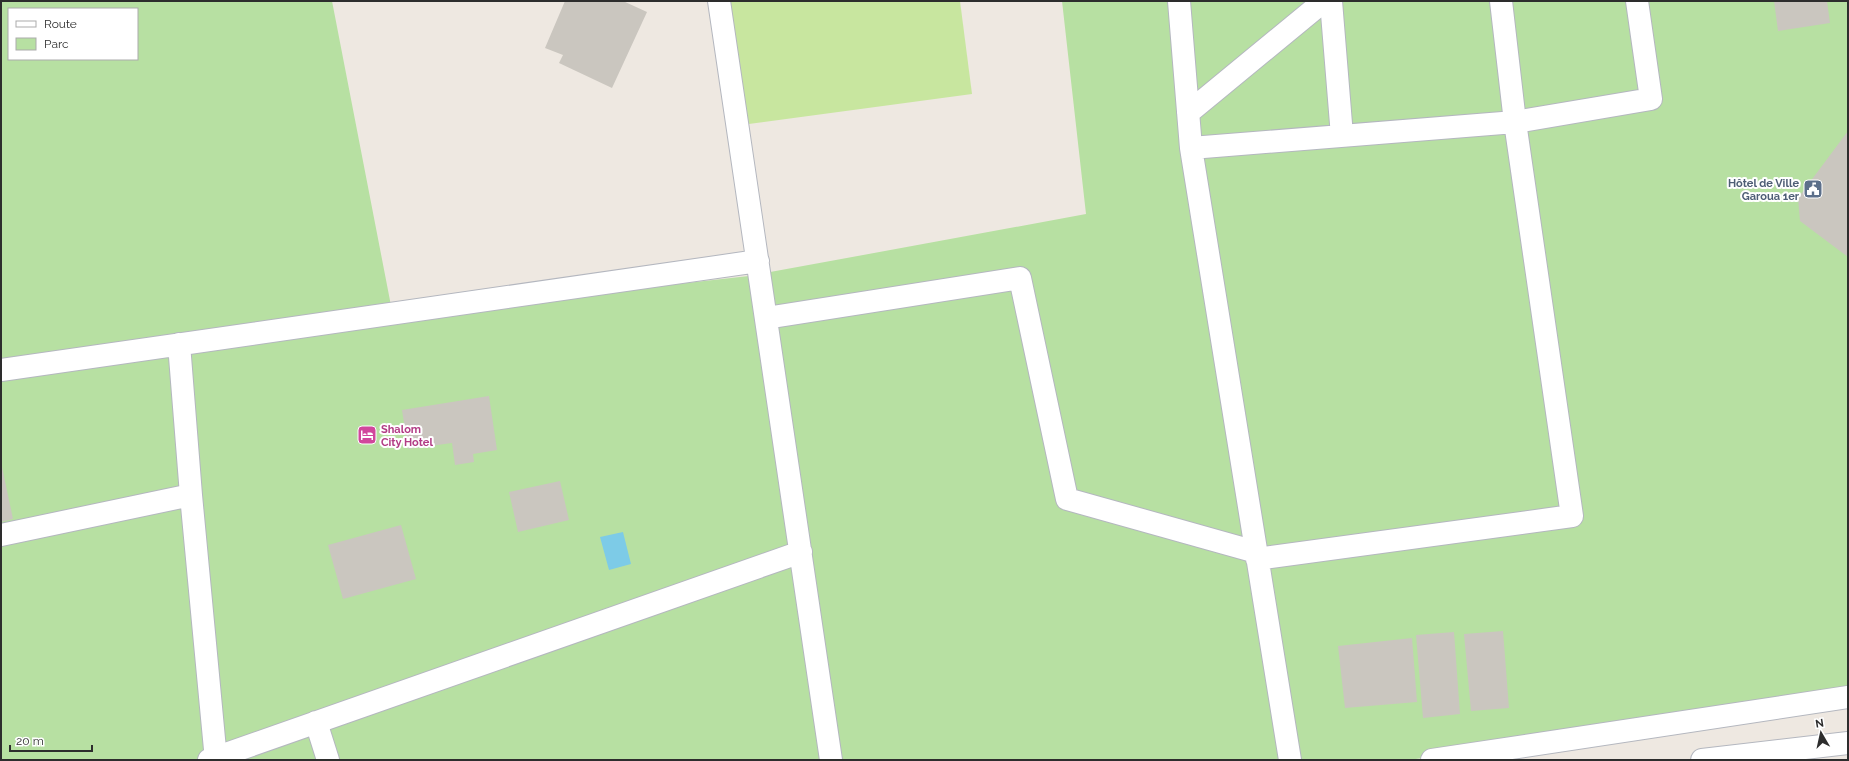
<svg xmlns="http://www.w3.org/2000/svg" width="1849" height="761" font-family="Raleway,sans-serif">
  <rect width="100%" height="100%" fill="#eee8e1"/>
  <path fill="#b7e0a2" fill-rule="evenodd" d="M1,1h331l61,315 356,-40 337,-62 -24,-213h786v694l-439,65h-1408zM9,9h128v50h-128z"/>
  <path fill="#c8e69f" d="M725,1h235l12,93 -231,31z"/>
  <path fill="#7dcbe7" d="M623,532l8,32 -22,6 -9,-33z"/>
  <path fill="#cac6bf" d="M565,1h58l24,11 -35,76 -53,-25 4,-8 -18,-7z
    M1774,1h53l3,22 -52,8z
    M1848,131v126l-48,-36 -2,-23z
    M489,396l8,54 -24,4 1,8 -19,3 -3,-22 -44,6 -6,-39z
    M1,462l12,57 -12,3z
    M560,481l9,39 -51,12 -9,-40z
    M401,525l15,54 -73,20 -15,-54z
    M1503,631l6,77 -38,3 -7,-77z
    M1454,632l6,82 -37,4 -7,-83z
    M1412,638l5,64 -72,6 -7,-62z"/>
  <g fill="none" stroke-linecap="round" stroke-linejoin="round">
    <defs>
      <path id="minor" d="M719,1l112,759
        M1179,1l12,147 99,612
        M1331,1l11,135
        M1188,113l136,-112
        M1191,148l324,-26 136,-23 -14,-98
        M766,318l254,-40 47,221 189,53
        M179,344l12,151 25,265
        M1,370l757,-109
        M1,535l190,-40
        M1257,559l315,-43 -57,-394 -14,-121
        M316,722l12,38
        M209,760l592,-208
        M1432,760l416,-63
        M1702,760l146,-17"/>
    </defs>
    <use href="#minor" stroke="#b4b7bf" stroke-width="24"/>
    <use href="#minor" stroke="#fff" stroke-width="22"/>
  </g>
  <defs>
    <symbol id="civic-square" viewBox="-11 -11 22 22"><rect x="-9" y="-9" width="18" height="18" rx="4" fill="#5c6f8a" stroke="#fff"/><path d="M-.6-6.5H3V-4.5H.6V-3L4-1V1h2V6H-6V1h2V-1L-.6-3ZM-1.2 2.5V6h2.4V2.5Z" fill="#fff"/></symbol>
    <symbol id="hotel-square" viewBox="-11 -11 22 22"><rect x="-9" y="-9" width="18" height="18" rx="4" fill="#d1479c" stroke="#fff"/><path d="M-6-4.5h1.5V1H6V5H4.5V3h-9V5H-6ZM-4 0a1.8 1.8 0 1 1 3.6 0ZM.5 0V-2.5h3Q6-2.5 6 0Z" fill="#fff"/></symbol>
  </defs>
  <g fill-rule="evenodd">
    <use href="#civic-square" x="1802" y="178" width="22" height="22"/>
    <use href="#hotel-square" x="356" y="424" width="22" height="22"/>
  </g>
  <g text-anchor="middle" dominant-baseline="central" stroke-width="4" stroke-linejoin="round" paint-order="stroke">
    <g font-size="11" font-weight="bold" fill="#4e5e75" stroke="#fff" text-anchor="end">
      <text x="1799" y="183">Hôtel de Ville<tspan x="1799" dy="13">Garoua 1er</tspan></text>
    </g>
    <g font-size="11" font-weight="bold" fill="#b23c85" stroke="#fff" text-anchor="start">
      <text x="381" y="429">Shalom<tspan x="381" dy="13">City Hotel</tspan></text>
    </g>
  </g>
  <rect width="1849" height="761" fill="none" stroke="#2d2d2d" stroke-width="4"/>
  <rect x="8" y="8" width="130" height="52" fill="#ffffff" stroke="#ababab"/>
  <rect x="16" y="21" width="20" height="6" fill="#ffffff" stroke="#ababab"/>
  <text x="44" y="28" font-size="12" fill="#2d2d2d">Route</text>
  <rect x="16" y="38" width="20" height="12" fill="#b7e0a2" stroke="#ababab"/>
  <text x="44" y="48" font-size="12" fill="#2d2d2d">Parc</text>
  <g transform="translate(1821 733) rotate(351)" stroke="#ffffff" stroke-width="3" paint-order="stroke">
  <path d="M0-3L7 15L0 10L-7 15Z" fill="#2d2d2d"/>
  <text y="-6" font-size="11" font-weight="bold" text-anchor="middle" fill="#2d2d2d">N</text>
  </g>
  <path d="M10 745v6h82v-6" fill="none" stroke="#2d2d2d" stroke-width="2"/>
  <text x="16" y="745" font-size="12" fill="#2d2d2d" stroke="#ffffff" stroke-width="3" paint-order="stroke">20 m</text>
</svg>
